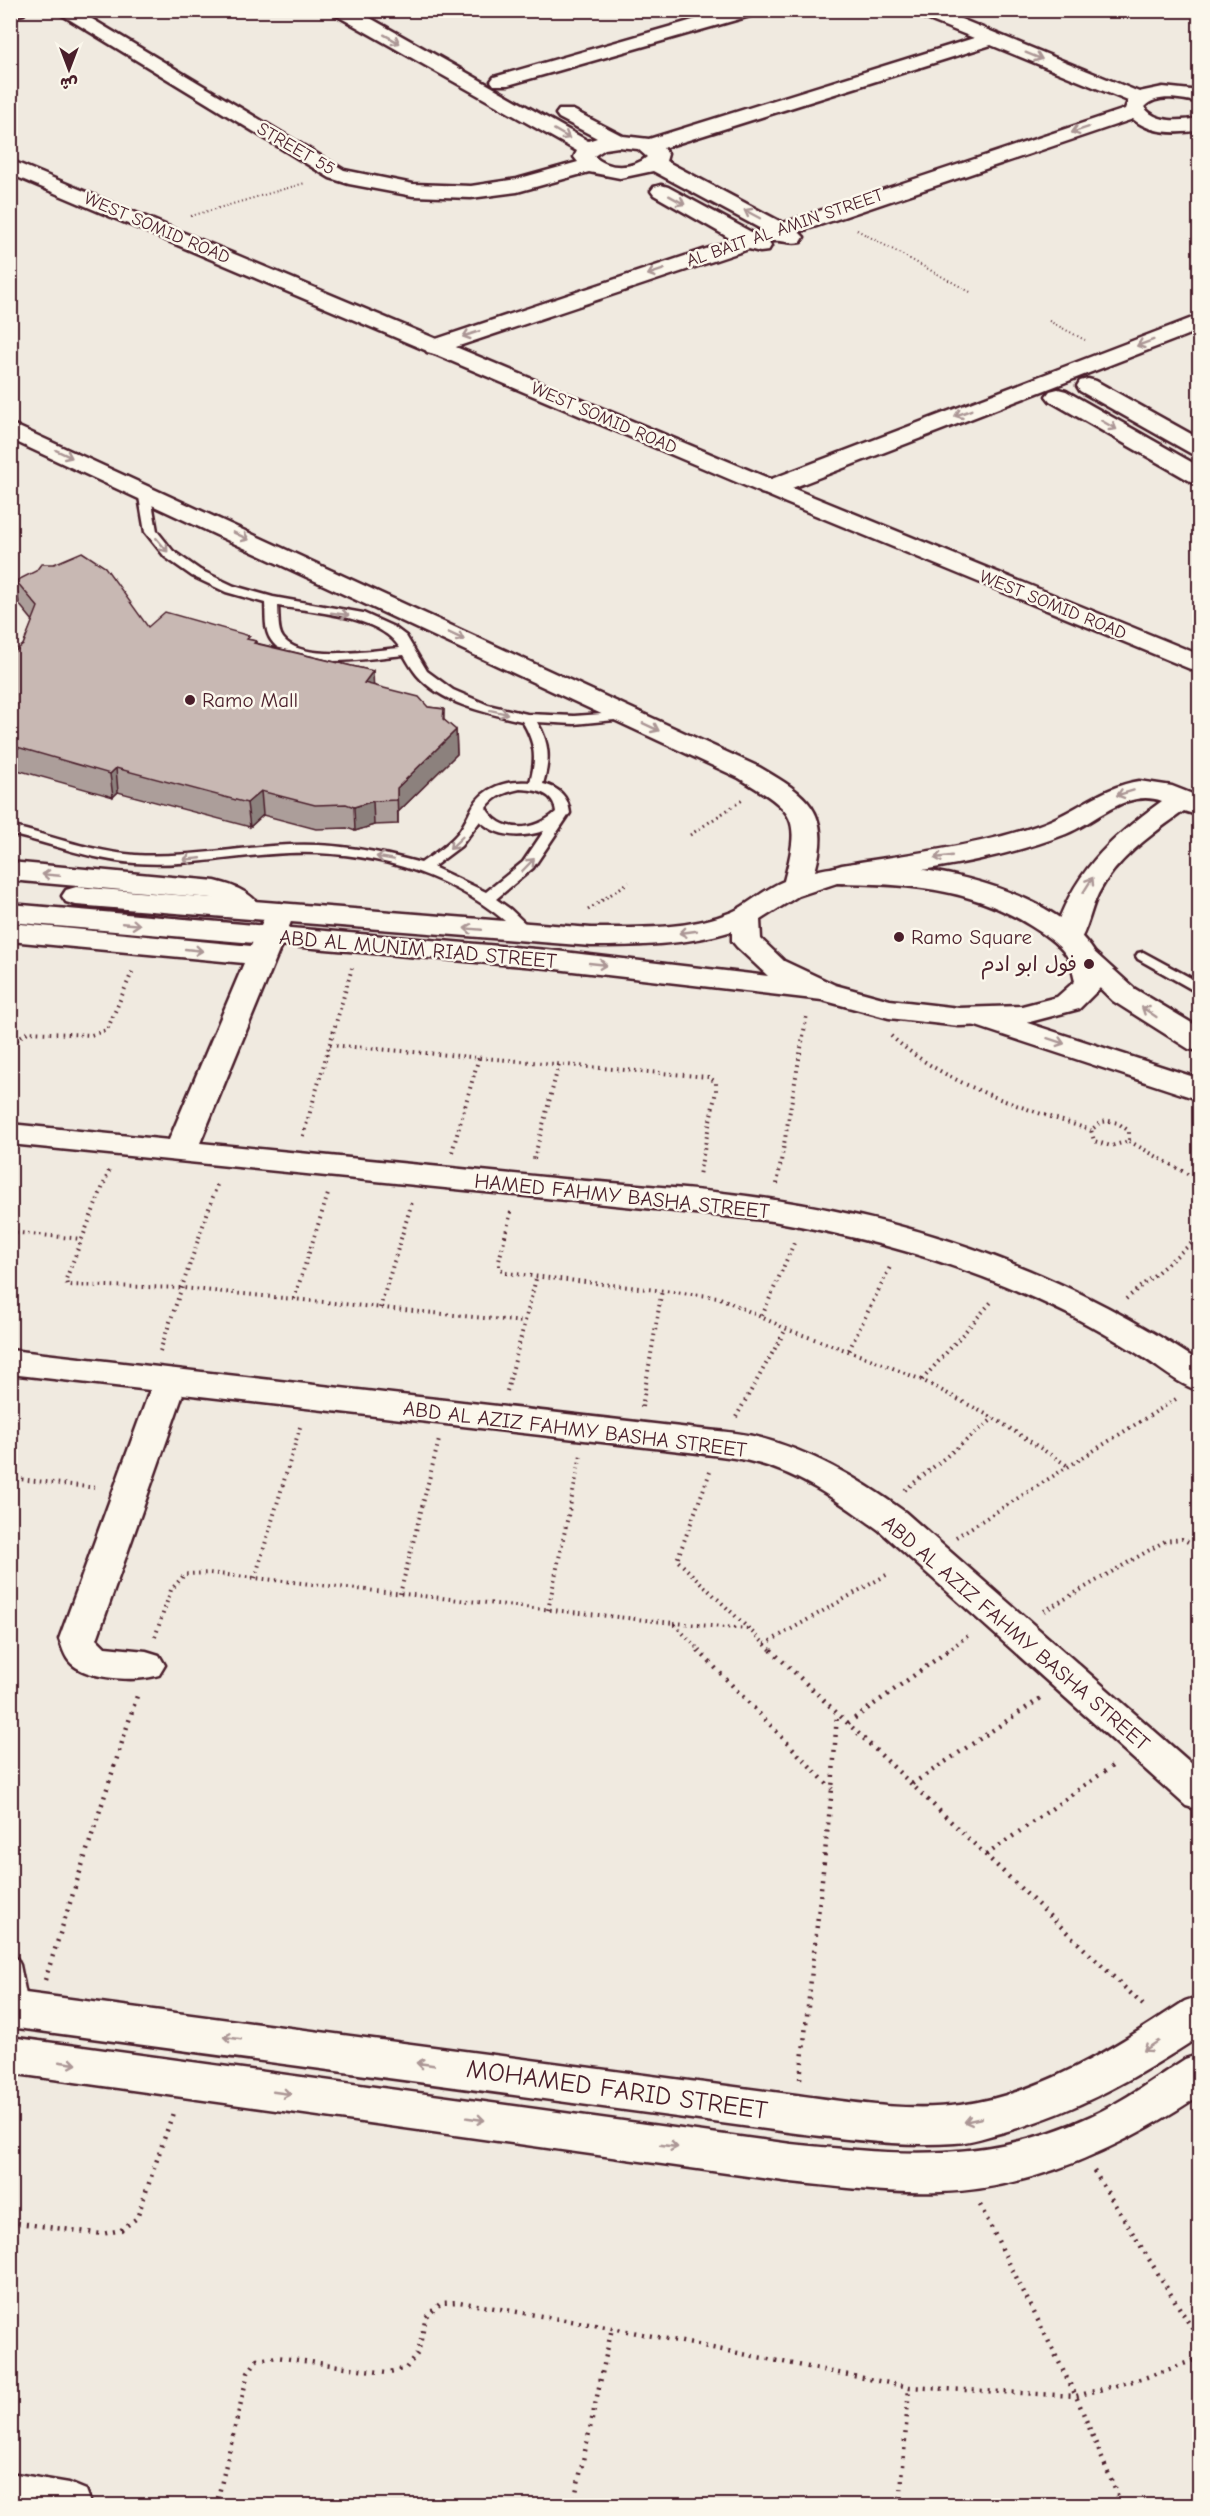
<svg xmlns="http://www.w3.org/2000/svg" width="1210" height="2516" viewBox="0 0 1210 2516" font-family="'Comic Neue','Playpen Sans Arabic',sans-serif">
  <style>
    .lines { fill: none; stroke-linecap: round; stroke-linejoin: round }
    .service-casing { stroke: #4a1f2b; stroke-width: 5 }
    .minor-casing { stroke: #4a1f2b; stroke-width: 5 }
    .tertiary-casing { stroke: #4a1f2b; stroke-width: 5 }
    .path-far3 { stroke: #4a1f2b; stroke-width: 2; stroke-dasharray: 1 3; stroke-linecap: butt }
    .path-far2 { stroke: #4a1f2b; stroke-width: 3; stroke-dasharray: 1.5 4; stroke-linecap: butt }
    .path-far1 { stroke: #4a1f2b; stroke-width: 4; stroke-dasharray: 1.5 4.5; stroke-linecap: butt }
    .path { stroke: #4a1f2b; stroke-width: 4.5; stroke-dasharray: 2 6; stroke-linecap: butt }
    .service { fill: #fbf7ec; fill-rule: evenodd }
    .minor { fill: #fbf7ec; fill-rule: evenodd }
    .tertiary { fill: #fbf7ec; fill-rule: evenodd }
    .wall { fill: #ac9e9a; stroke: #4a1f2b; stroke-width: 1.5 }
    .shaded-wall { fill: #8c817d; stroke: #4a1f2b; stroke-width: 1.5 }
    .building { fill: #c8b8b3; stroke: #4a1f2b; stroke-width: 1.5 }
    .oneway { stroke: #ab9695 }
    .poi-dot { fill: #4a1f2b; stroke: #fbf7ec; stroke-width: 2 }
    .labels { text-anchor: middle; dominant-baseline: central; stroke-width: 5; stroke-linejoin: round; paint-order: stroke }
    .far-street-label { font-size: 18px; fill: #4a1f2b; stroke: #fbf7ec }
    .poi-label { font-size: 21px; fill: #4a1f2b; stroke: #fbf7ec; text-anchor: start }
    .street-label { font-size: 21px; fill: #4a1f2b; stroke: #fbf7ec }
    .near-street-label { font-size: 26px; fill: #4a1f2b; stroke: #fbf7ec }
  </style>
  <rect width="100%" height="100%" fill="#f0eae0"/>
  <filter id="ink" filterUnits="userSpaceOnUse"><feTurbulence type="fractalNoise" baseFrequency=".0167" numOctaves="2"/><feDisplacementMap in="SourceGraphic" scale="12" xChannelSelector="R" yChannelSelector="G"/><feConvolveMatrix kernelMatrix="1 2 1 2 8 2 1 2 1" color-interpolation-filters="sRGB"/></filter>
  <g filter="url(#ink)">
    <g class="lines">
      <defs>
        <g id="service">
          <path d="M144,487L150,491L157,531L173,551L200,570L234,586L273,597L363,613L394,627L406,636L427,671L453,690L488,705L527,714L574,716L630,712L632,715L625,719L574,724L537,722C550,744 550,760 543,784C559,788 568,796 570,813L533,868L496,899L510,909L532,930L534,933L532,936H522C459,875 375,850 289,853C237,855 186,867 135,863C92,860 52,844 10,834V826C52,836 93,852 135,855C187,858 238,847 290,845C335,843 377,851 421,863C434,854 448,845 458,833C464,825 468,816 472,808C483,787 507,780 530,782C537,758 535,742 522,721C486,713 442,704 417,675C412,669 408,662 404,655C370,658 293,673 271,640C264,630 266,615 265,603L226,592L192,576L165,557L145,532L138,491ZM278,606C312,612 380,615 400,648C372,650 302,663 283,638C277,630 279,616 278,606ZM520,789C537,790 554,792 556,812C535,831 502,835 486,808C494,796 506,792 520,789ZM480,821C498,838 521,838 544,831L523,862L486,892L433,867L461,846Z"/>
          <polygon points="1143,952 1200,983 1200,994 1138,959 1136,956 1138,953"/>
          <polygon points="10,1957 17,1959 20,1965 29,2010 26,2016 19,2019 10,2014"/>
        </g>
        <g id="minor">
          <polygon points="10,10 26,10 24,14 10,17"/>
          <path d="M54,10H77L344,170L413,184L471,186L517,179L578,162L574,157L577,151L334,14L332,10H356L588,141L597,138L559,118L556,114L559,110H573L623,136L649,139L974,38L914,14L912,10H939L1139,92L1163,87L1200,91V103C1183,99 1157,93 1144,107C1156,124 1181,121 1200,118V130C1178,134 1151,134 1133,119L799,232L804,237L801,242C788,245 781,238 768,242L771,246L768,251L760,252L749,249L435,354L427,352L424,347L427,342L733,240L654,195L651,191L654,187L661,185L668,187L753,233L763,230L653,171L620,178L589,172L517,192L471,198L413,196L349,184L330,178ZM991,45L1128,101L1125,109L783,223L666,161L668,154L663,148ZM618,147L638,149L647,157C633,169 608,170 594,156L605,149Z"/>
          <polygon points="728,10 759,10 757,14 508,85 494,85 491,81 494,77"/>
          <polygon points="1200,315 1200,330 779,493 770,495 761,493 758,488 761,483"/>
          <polygon points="1088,379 1096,381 1200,439 1200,456 1192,454 1080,391 1077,386 1080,381"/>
          <polygon points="1058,389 1066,391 1200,467 1200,484 1192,482 1050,401 1046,396 1050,391"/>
          <path d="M1139,781L1172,786L1200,797V816L1184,811C1152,834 1117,858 1098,894C1090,910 1088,930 1077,945L1067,948L1057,945L1052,939C1072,874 1108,840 1162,801C1126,788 1097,822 1066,834C995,862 917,870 842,883L832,880L828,874L832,868L842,865C908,854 976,847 1039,825C1074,813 1101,787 1139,781Z"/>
          <path d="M10,862L215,881C235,886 251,892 263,910L259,916C237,922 232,906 212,898L10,880Z"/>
          <path d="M280,903L290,906L295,912L200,1143C321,1155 442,1167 563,1179C633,1185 705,1189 775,1200C931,1224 1068,1275 1200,1362V1391C1177,1384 1158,1366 1138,1354C1116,1340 1093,1327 1070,1315C974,1267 879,1240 773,1221L10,1144V1124L169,1140L244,963L10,941V923L251,946L270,906Z"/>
          <polygon points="1083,948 1093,951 1135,989 1200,1028 1200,1051 1189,1049 1113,1001 1068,957 1073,951"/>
          <polygon points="981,1008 1200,1079 1200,1100 970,1024 966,1017 970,1010"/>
          <path d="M10,1350L698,1429C716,1431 735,1432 753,1436C810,1450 858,1478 905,1512L1200,1771V1810L1186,1806L879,1530C841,1503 800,1473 753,1462C735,1457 716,1456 698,1453L183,1394L97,1639L105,1647L146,1651L159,1655L165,1665L159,1675C138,1682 84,1680 69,1661C64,1655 62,1646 59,1639L150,1390L10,1374Z"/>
          <path d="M10,1991L796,2095C849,2102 906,2112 960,2105C1044,2094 1116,2046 1185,2001L1200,1996V2036C1138,2077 1076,2112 1004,2132C988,2136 972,2142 955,2143C902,2147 849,2139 796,2133L10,2027Z"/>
          <path d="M10,2037L791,2144C902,2155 986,2164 1091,2116C1124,2101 1154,2079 1185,2059L1200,2054V2095C1124,2146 1034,2189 941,2192C891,2194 841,2187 791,2182L10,2073Z"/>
          <polygon points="10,2473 69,2483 86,2490 92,2506 10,2506"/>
        </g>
        <g id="tertiary">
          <polygon points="10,160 804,493 1200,655 1200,673 786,503 10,174"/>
          <path d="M10,423L759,767C807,795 832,811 815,871C889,852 1057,883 1097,957C1101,965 1102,974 1105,983L1079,1009L1022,1024L959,1026L889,1018L822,1000L547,968L10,922V904L547,950L768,976L737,947L732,941V931C685,945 639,946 591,946L76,905L66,902L62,896L66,890L76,887L591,928C639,928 687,930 732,912C748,905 764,889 784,881C801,817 796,812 739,778L10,439ZM837,883C908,884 969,887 1031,926C1044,934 1061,945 1069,959C1072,965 1073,974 1075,981L1057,997L1022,1006L959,1008L890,1000L835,985L784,961L761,939L760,920L798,896Z"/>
        </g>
      </defs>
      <use href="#service" class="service-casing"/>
      <use href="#minor" class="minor-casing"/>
      <use href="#tertiary" class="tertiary-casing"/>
      <g class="path-far3">
        <polyline points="191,216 305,183"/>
        <polyline points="857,230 972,293"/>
        <polyline points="1049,321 1085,340"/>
      </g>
      <g class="path-far2">
        <polyline points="690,835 744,799"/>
        <polyline points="588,910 629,882"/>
      </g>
      <g class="path-far1">
        <path d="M891,1036C947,1086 1020,1107 1091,1130"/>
        <polyline points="330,1045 708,1077 716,1082 716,1091 699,1175"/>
        <polyline points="10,1057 18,1038 28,1032 91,1035 107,1030 133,970"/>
        <polygon points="1109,1121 1118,1123 1129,1131 1129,1141 1111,1146 1094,1141 1091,1130 1101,1122"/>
        <polyline points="303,1136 352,968"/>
        <polyline points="1129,1141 1200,1181"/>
        <polyline points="452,1152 479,1057"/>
        <polyline points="534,1159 559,1064"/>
        <polyline points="109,1171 66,1279 67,1285 183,1288 524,1322"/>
        <polyline points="777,1184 807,1014"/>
        <polyline points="511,1212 499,1261 499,1268 506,1273 718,1297 789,1330 873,1360 922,1380 997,1420 1068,1466"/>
        <polyline points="10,1232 82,1239"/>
        <polyline points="294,1299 329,1191"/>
        <polyline points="1126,1299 1200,1236"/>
        <polyline points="380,1308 412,1202"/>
        <polyline points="762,1316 794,1243"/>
        <polyline points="849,1350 891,1265"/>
        <polyline points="160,1351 218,1182"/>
        <polyline points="922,1380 993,1300"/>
        <polyline points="507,1391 537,1275"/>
        <polyline points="642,1407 662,1290"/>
        <polyline points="736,1417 786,1329"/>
        <polyline points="710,1472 677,1560 772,1651"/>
        <polyline points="10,1478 97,1488"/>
        <polyline points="905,1490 994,1418"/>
        <polyline points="956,1537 1176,1399"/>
        <polyline points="255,1578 301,1424"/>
        <polyline points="400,1594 439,1440"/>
        <polyline points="548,1610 581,1455"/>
        <polyline points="1044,1611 1165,1541 1182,1539 1200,1548"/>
        <polyline points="674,1623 748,1629"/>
        <polyline points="155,1637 171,1590 185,1574 209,1573 673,1623 700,1651"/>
        <polyline points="765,1644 888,1574"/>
        <polyline points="947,1651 969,1635"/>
      </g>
      <g class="path">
        <polyline points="698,1650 832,1789"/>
        <polyline points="771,1650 1144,2006"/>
        <polyline points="848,1723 949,1650"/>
        <polyline points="912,1784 1041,1698"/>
        <polyline points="986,1855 1115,1764"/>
        <polyline points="45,1980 137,1696"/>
        <polyline points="800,2079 832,1789 837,1714"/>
        <polyline points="1094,2171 1200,2341"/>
        <polyline points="980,2205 1076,2396 1122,2506"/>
        <polyline points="10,2222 102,2234 121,2230 137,2218 173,2113"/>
        <polyline points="10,2230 13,2222"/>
        <polyline points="216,2506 248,2373 257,2360 277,2357 386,2373 406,2368 418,2353 426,2317 441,2303 459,2302 612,2328 909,2387 1076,2396 1144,2378 1200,2358"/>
        <polyline points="573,2506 612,2328"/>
        <polyline points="900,2506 909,2387"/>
      </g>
      <use href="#service" class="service"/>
      <use href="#minor" class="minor"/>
      <use href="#tertiary" class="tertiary"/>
    </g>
    <polygon class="wall" points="16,581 148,627 251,640 256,641 256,643 373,671 373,685 428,707 444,709 444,720 456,730 457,754 398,812 398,824 374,825 355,831 347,828 316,829 263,815 250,827 118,792 113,797 10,768 10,655 23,645 33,621 19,604"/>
    <g class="shaded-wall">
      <polygon points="373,671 374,694 364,683"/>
      <polygon points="456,730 457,754 398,812 398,824 397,788"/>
      <polygon points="116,768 118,792 113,797 110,774"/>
      <polygon points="261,791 263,815 250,827 247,803"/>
      <polygon points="373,801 374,825 355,831 354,807"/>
    </g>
    <polygon class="building" points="82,552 105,567 148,627 165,612 250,636 247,639 256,641 254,643 373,671 364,683 419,697 428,707 444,709 443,719 456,730 397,788 397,800 373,801 354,807 346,804 315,805 261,791 247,803 116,768 110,774 10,745 10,655 23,645 38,607 16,581 36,571 41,564 54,564"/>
    <defs><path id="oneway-shaft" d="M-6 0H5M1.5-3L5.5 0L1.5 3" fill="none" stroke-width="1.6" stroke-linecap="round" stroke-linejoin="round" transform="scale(1.5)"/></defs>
    <g class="oneway">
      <use href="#oneway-shaft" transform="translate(392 39) rotate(29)"/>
      <use href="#oneway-shaft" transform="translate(1034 56) rotate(22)"/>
      <use href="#oneway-shaft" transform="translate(1080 130) rotate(162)"/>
      <use href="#oneway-shaft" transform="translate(562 134) rotate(30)"/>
      <use href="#oneway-shaft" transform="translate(677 200) rotate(29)"/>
      <use href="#oneway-shaft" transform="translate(752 214) rotate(-152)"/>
      <use href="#oneway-shaft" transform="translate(656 272) rotate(161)"/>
      <use href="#oneway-shaft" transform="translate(471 334) rotate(161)"/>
      <use href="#oneway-shaft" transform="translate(1145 343) rotate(160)"/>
      <use href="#oneway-shaft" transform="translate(963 413) rotate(159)"/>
      <use href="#oneway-shaft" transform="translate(1109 425) rotate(30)"/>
      <use href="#oneway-shaft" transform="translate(64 454) rotate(25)"/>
      <use href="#oneway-shaft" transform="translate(241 536) rotate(25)"/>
      <use href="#oneway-shaft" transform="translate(162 545) rotate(50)"/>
      <use href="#oneway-shaft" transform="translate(340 614) rotate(8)"/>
      <use href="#oneway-shaft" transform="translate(456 636) rotate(25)"/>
      <use href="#oneway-shaft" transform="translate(499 712) rotate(12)"/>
      <use href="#oneway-shaft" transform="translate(651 727) rotate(25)"/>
      <use href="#oneway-shaft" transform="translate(1125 793) rotate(163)"/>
      <use href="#oneway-shaft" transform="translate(456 843) rotate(136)"/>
      <use href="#oneway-shaft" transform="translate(943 857) rotate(172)"/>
      <use href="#oneway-shaft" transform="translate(385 858) rotate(-170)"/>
      <use href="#oneway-shaft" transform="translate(192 859) rotate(175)"/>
      <use href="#oneway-shaft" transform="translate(528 865) rotate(-46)"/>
      <use href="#oneway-shaft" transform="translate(51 875) rotate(-175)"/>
      <use href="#oneway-shaft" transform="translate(1088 885) rotate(-58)"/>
      <use href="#oneway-shaft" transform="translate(131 924) rotate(5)"/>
      <use href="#oneway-shaft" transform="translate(473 929) rotate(-175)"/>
      <use href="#oneway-shaft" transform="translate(688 932) rotate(172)"/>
      <use href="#oneway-shaft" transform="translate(194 950) rotate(6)"/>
      <use href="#oneway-shaft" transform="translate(598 964) rotate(6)"/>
      <use href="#oneway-shaft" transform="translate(1149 1012) rotate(-146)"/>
      <use href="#oneway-shaft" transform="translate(1056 1041) rotate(18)"/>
      <use href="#oneway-shaft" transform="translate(232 2038) rotate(-172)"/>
      <use href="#oneway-shaft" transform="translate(1151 2046) rotate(146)"/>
      <use href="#oneway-shaft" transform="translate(68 2063) rotate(8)"/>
      <use href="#oneway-shaft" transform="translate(425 2064) rotate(-172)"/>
      <use href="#oneway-shaft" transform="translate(282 2093) rotate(8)"/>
      <use href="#oneway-shaft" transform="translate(476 2119) rotate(8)"/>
      <use href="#oneway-shaft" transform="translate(973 2120) rotate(167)"/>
      <use href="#oneway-shaft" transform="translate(669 2146) rotate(8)"/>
    </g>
  </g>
  <g class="poi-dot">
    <circle cx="190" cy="700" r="6"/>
    <circle cx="899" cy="937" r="6"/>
    <circle cx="1089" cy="964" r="6"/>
  </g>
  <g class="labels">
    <g class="far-street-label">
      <text transform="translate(296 149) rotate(30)">STREET 55</text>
      <text transform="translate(157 228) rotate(23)">WEST SOMID ROAD</text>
      <text transform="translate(785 228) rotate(-19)">AL BAIT AL AMIN STREET</text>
      <text transform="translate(604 418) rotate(23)">WEST SOMID ROAD</text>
      <text transform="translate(1053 605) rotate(22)">WEST SOMID ROAD</text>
    </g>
    <g class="poi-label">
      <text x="202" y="700">Ramo Mall</text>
      <text x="911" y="937">Ramo Square</text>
      <text x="1077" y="964" text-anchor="end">فول ابو ادم</text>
    </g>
    <g class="street-label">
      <text transform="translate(418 949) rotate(5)">ABD AL MUNIM RIAD STREET</text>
      <text transform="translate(622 1196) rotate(6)">HAMED FAHMY BASHA STREET</text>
      <text transform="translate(575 1429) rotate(7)">ABD AL AZIZ FAHMY BASHA STREET</text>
      <text transform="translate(1016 1633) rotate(41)">ABD AL AZIZ FAHMY BASHA STREET</text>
    </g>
    <g class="near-street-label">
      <text transform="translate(617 2090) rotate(8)">MOHAMED FARID STREET</text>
    </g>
  </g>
  <rect width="1210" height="2516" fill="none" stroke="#fbf7ec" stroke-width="36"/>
  <rect x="18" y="18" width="1174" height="2480" fill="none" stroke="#4a1f2b" stroke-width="2" filter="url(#ink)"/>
  <g transform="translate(69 69) rotate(180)" stroke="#fbf7ec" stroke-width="4.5" paint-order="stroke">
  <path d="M0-4.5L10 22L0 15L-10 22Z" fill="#4a1f2b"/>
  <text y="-9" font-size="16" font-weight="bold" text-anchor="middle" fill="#4a1f2b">ش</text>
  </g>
</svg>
